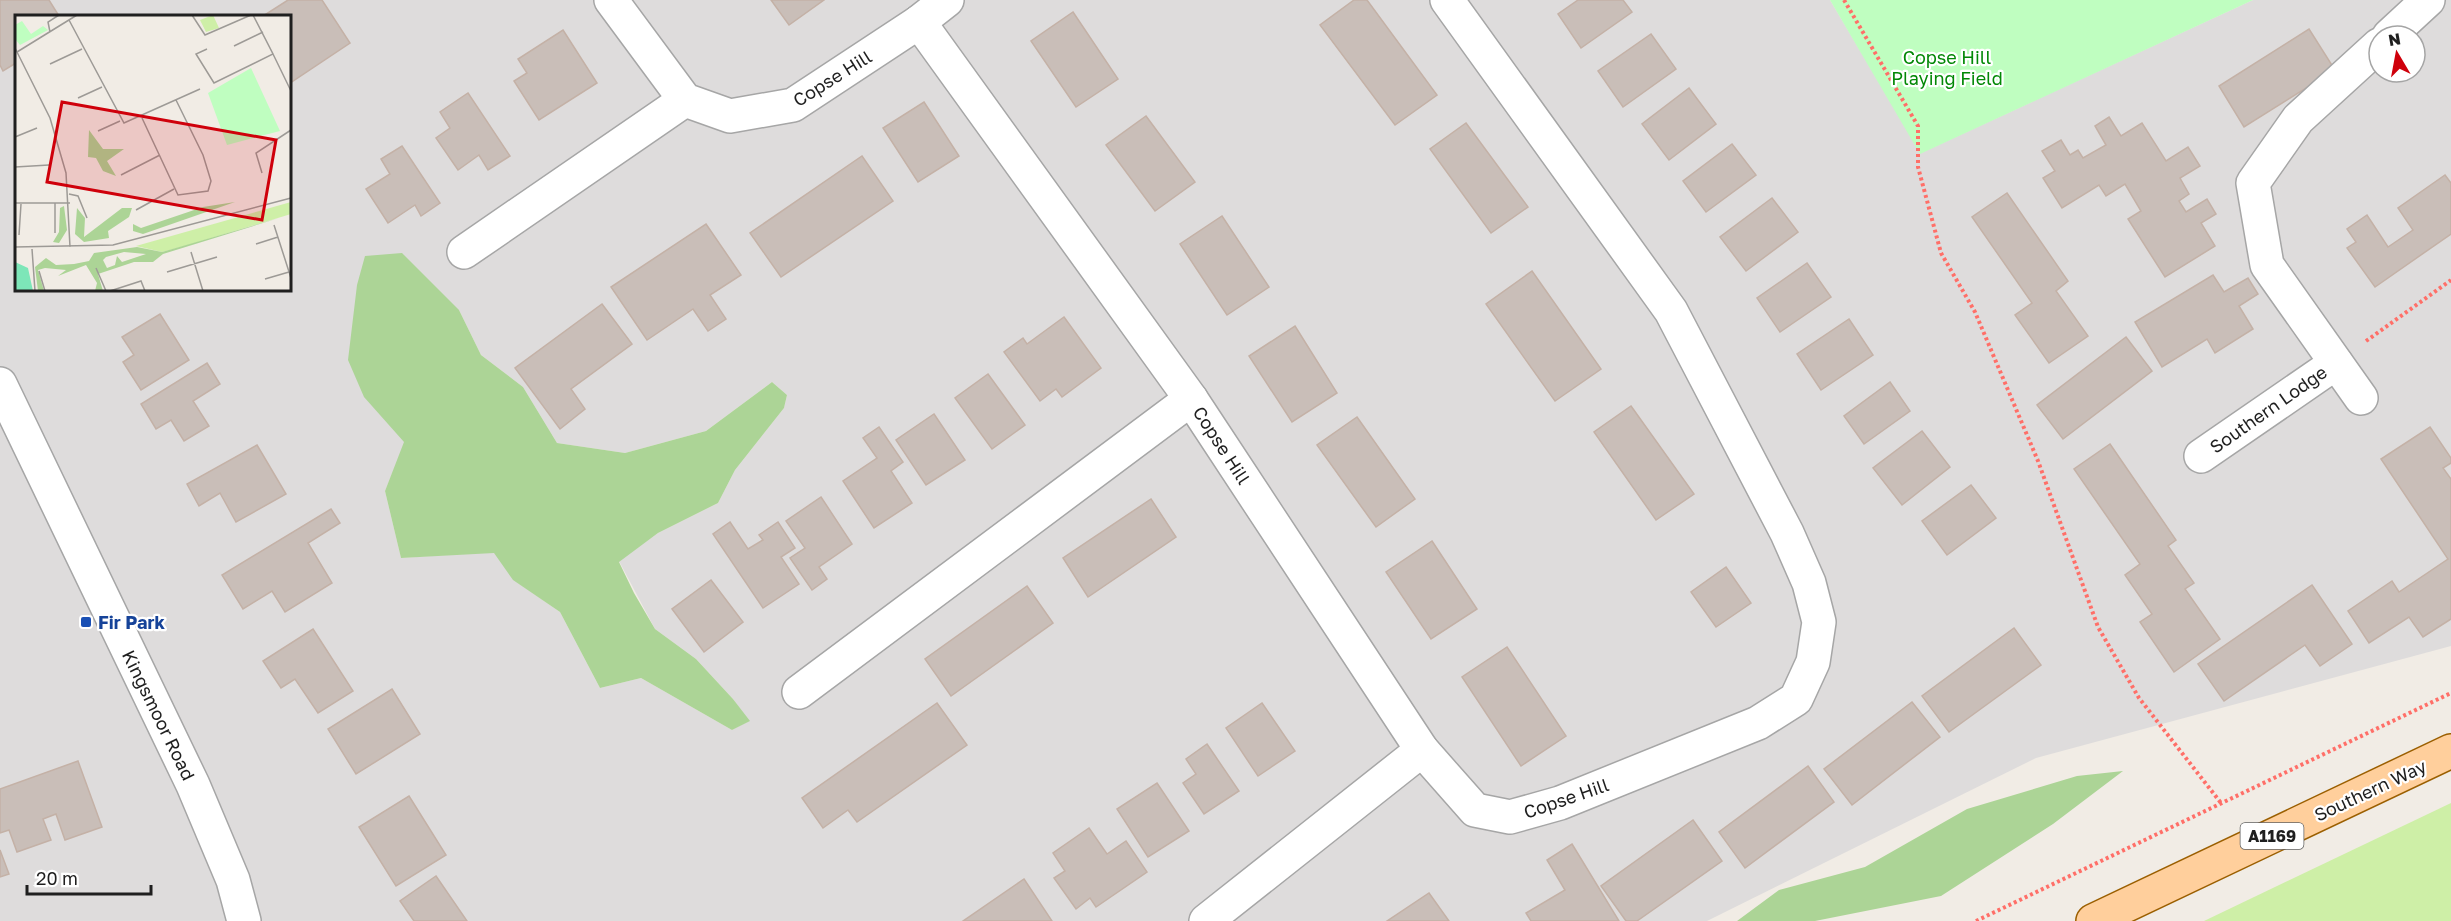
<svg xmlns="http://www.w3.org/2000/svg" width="2451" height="921" viewBox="0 0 2451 921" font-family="'Golos Text',sans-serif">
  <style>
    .residential { fill: #dedcdc; fill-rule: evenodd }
    .grass { fill: #ceefa7 }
    .forest { fill: #acd496 }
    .park { fill: #bffec0 }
    .building { fill: #c9beb8; stroke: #c4b1a6; stroke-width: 1.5 }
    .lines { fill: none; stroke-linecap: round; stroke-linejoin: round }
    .minor-casing { stroke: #a6a6a6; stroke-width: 36 }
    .major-casing { stroke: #9b5f00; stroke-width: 36 }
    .path { stroke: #ff6f68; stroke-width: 4; stroke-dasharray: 3 3; stroke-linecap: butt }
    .minor { stroke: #fff; stroke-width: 33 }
    .major { stroke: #ffcf9c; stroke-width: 33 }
    .transit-dot { fill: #1a4fb4; stroke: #fff; stroke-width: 2 }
    .labels { text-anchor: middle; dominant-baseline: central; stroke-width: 4.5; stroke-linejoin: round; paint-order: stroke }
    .shield { fill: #fff; stroke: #626262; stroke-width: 1.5 }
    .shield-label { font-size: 16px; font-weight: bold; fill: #1f1f1f }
    .park-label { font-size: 18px; fill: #028806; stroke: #fff }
    .street-label { font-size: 18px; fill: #1f1f1f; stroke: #fff }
    .transit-label { font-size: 18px; font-weight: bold; fill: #164399; stroke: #fff; text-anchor: start }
    .inset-road { fill: none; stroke: #9d9a96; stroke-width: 1.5 }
    .view { fill: #cf000b; fill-opacity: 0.15; stroke: #cf000b; stroke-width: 3 }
    .inset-edge { fill: none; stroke: #1f1f1f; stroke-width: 3 }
  </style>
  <rect width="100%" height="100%" fill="#f1ece5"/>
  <path class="residential" d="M0,0H1830L1921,153L2253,0H2451V646L2036,758L1707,921H0ZM16,16H290V290H16ZM2379,36H2415V72H2379ZM459,310L481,355L523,387L557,443L625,453L706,431L772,382L787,395L784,408L735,470L718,503L658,533L619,561L655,629L696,659L733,699L749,721L732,730L641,678L600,688L560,612L514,580L494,552L401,558L385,491Z"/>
  <polygon class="grass" points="2451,803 2451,921 2204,921"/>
  <g class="forest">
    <polygon points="402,253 459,310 481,355 523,387 557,443 625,453 706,431 772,382 787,395 784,408 735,470 718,503 658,533 619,562 634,593 655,629 696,659 733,699 750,721 732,730 641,678 600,688 560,612 513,580 494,553 401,558 385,491 404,442 364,397 348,360 357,285 365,256"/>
    <polygon points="2123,771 2053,824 1941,896 1815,921 1737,921 1779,890 1865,867 1967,809 2077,776"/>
  </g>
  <polygon class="park" points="1830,0 2253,0 1920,154"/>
  <g class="building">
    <polygon points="0,0 49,0 59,16 16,16 16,63 3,71 0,65"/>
    <polygon points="288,0 322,0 350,43 290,83 290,16 263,16"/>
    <polygon points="771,0 824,0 789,25"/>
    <polygon points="1354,0 1367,0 1437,95 1395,125 1320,25"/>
    <polygon points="1578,0 1623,0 1632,12 1581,48 1558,14"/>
    <polygon points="1073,12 1118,79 1076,107 1031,41"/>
    <polygon points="2309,29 2335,70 2244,127 2219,86"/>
    <polygon points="563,30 597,83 539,120 514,81 527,73 518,59"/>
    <polygon points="1651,34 1676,69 1623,107 1598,71"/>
    <polygon points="1689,88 1716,124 1669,160 1642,124"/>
    <polygon points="468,93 510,156 488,170 479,155 458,170 436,138 450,128 440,112"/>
    <polygon points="924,102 959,156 918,182 883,128"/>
    <polygon points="1146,116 1195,182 1155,211 1106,145"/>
    <polygon points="2109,117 2121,136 2142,123 2166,161 2188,147 2200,166 2180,178 2189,194 2179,201 2186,212 2207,199 2216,214 2201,223 2215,246 2165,277 2128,219 2141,211 2125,184 2106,196 2099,185 2062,208 2043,178 2055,171 2042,151 2061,140 2070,155 2078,150 2083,158 2106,145 2095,126"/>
    <polygon points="1466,123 1528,207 1491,233 1430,149"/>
    <polygon points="1732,144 1756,175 1706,212 1683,181"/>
    <polygon points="402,146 440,203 421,216 415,205 388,223 366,189 390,174 381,159"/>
    <polygon points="862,156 893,201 781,277 750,233"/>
    <polygon points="2445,175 2451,183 2451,234 2375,287 2347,248 2356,242 2347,229 2367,215 2388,247 2413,230 2398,208"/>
    <polygon points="2007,193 2068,281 2056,291 2088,336 2049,363 2015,315 2032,303 1972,217"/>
    <polygon points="1772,198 1798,232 1746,271 1720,237"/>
    <polygon points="1222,216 1269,287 1227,315 1180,244"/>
    <polygon points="706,224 741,275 710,295 726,319 708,331 693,309 647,340 611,287"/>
    <polygon points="1807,263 1831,297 1780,332 1757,298"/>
    <polygon points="1532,271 1601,369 1555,401 1486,304"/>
    <polygon points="2213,275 2224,292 2248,278 2258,294 2239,306 2253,329 2215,353 2207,339 2162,367 2135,322"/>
    <polygon points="602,304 632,344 571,389 585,409 560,429 515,368"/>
    <polygon points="160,314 189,360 141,390 123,362 134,355 122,337"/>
    <polygon points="1064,317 1101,368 1062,397 1056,389 1040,401 1004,352 1023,338 1027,344"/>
    <polygon points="1849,319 1873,355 1821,390 1797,354"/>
    <polygon points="1295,326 1337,393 1292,422 1249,356"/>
    <polygon points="2126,337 2152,371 2063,439 2037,405"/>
    <polygon points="207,363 220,384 193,401 209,426 184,441 171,420 156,429 141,404"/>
    <polygon points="988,374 1025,425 992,449 955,398"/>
    <polygon points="1890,382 1910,411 1864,444 1844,416"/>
    <polygon points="1631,406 1694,494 1656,520 1594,432"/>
    <polygon points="934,414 965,460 926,485 896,440"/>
    <polygon points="1357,417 1415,499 1376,527 1317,445"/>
    <polygon points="879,427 903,462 891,471 912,503 874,528 843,481 877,458 863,438"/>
    <polygon points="2430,427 2451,458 2451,463 2443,468 2451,479 2451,619 2423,637 2409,617 2369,643 2348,611 2392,581 2399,592 2448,559 2381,459"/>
    <polygon points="1922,431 1950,467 1902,505 1873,468"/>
    <polygon points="2110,444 2176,540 2168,546 2194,583 2185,589 2220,639 2174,672 2140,622 2152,614 2125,575 2140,564 2074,469"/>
    <polygon points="257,445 286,494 236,522 220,493 199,506 187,484"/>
    <polygon points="1971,485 1996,518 1947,555 1922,521"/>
    <polygon points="821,497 852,544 819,567 827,579 812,590 790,558 805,548 786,521"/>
    <polygon points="1151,499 1176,537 1088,597 1063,558"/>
    <polygon points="331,509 340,523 308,543 332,583 285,612 272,591 243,609 222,575"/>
    <polygon points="730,522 748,549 763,540 759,535 778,522 795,548 781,557 799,584 763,608 713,534"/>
    <polygon points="1432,541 1477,609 1431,639 1386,572"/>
    <polygon points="1726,567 1751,603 1716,627 1691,592"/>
    <polygon points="711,580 743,622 704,652 672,609"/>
    <polygon points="2312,585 2352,644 2320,666 2305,645 2224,701 2198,664"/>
    <polygon points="1027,586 1053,623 951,696 925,659"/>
    <polygon points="2014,628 2041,665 1949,732 1922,696"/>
    <polygon points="313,629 353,691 318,713 295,679 281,688 263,661"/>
    <polygon points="1507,647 1566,736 1521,766 1462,677"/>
    <polygon points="392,689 420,734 356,774 328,729"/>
    <polygon points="1912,702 1940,737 1852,805 1824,769"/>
    <polygon points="937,703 967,745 857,822 848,810 823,828 802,798"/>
    <polygon points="1262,703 1295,751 1258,776 1226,728"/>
    <polygon points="1207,744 1239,791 1204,814 1183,783 1196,774 1186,759"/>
    <polygon points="78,761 102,827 65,840 56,814 43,819 51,840 17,852 9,830 0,833 0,789"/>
    <polygon points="1808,766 1834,802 1745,868 1719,832"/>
    <polygon points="1157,783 1189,831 1148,857 1117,809"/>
    <polygon points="409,796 446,855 396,886 359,827"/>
    <polygon points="1693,820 1722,861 1637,921 1626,921 1601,886"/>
    <polygon points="1089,828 1107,854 1126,841 1147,872 1096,907 1090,898 1076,909 1054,878 1065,871 1053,853"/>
    <polygon points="1572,844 1619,921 1531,921 1526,913 1565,890 1547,860"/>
    <polygon points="0,850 9,874 0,877"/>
    <polygon points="436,876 467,921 414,921 400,901"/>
    <polygon points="1024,879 1052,921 963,921"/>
    <polygon points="1429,893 1449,921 1387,921"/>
  </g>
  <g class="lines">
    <defs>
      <g id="minor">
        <polyline points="611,0 685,100 730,116 793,105 919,22 947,0"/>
        <polyline points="919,22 1191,399 1422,750 1475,810 1510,817 1560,803 1758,723 1796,699 1813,662 1819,622 1809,583 1787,533 1671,311 1447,0"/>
        <polyline points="2389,36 2428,0"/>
        <polyline points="464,252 685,100"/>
        <polyline points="0,384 193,785 233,880 244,921"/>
        <polyline points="2361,398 2267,265 2253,183 2298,119 2379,45"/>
        <polyline points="2201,456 2336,363"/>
        <polyline points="799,692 1191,399"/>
        <polyline points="1206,921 1422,750"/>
      </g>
      <polyline id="major" points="2093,921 2451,751"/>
    </defs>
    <use href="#minor" class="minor-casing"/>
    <use href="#major" class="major-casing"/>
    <g class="path">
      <polyline points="1844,0 1918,126 1918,167 1941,253 1975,312 2038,461 2098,627 2139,698 2221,803"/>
      <polyline points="2366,341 2451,280"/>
      <polyline points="1976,921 2451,693"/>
    </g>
    <use href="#minor" class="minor"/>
    <use href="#major" class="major"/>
  </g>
  <rect class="transit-dot" x="80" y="616" width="12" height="12" rx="3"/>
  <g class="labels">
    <rect class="shield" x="2240.5" y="823" width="63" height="26" rx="4.5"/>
    <g class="shield-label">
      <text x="2272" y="836">A1169</text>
    </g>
    <g class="park-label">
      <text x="1947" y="57">Copse Hill<tspan x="1947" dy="21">Playing Field</tspan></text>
    </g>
    <g class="street-label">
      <text transform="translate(832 78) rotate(-32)">Copse Hill</text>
      <text transform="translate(2268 409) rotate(-35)">Southern Lodge</text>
      <text transform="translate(1222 445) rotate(57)">Copse Hill</text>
      <text transform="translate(159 715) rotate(64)">Kingsmoor Road</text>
      <text transform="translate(2370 790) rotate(-25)">Southern Way</text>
      <text transform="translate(1566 798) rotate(-19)">Copse Hill</text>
    </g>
    <g class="transit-label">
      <text x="98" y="622">Fir Park</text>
    </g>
  </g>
  <g transform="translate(15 15)">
    <rect width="276" height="276" fill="#f1ece5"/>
    <path d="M198,0L204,13L191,17L185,5ZM276,187V199L173,230L147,237L121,231Z" fill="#ceefa7"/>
    <path d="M74,115L88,134H109L92,146L101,161L88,156L81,143L73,142ZM220,187L128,219L118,216V209L126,213L188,192ZM49,191L52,215L44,228L38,227L44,217L45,193ZM62,193L70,203L69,222L107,193H117L114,202L93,216L94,223L69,227L60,219ZM264,203L148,239L138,247H119L83,259L88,276H80L82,268L71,250L43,261L51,255L30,253L23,255L29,276H23L20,252L31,243L41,250L59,249L74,246L79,238L122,232L147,237ZM109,237L131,239L107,247L102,241L100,250L92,253L88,245L91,242Z" fill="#acd496" fill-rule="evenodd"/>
    <path d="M7,6L16,19L28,11L33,15L5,30L0,24V10ZM236,53L265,116L212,130L193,78Z" fill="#bffec0"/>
    <path d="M0,247L13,253L18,276H0Z" fill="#7de6b8"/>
    <path class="inset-road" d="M177,0L190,20L236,0M54,5L109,108L185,74M35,17L33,7L44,0M219,31L248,17M0,33L35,103L51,158L55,232M192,34L181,39L199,68L258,39L238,0M2,37L62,0M258,39L276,76M35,49L67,34M63,83L87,72M127,103L163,180L193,176L196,166L188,140L161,85M83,116L105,106M0,122L22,113M0,152L34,150M247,158L241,138L276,115M106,160L145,140M54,179L63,181L72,203M0,188H55M40,188V218M121,195L159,174M259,210L276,263M4,220L6,189M241,229L263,222M0,232L98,230L276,183M17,234L20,276M176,237L188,276M81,253L91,276M24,256L30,276M152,257L202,242M250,264L274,257M95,276L126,266L130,276"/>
    <path class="view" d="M47,87L261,125L247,205L32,167Z"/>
    <rect width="276" height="276" class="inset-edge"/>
  </g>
  <g transform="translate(2397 54) rotate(350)"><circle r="28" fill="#ffffff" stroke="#a5a5a5" stroke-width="1.5"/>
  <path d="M0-4.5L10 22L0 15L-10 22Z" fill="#cf000b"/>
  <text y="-9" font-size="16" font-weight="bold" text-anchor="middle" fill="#1f1f1f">N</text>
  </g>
  <path d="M27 885v9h124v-9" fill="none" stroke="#1f1f1f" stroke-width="3"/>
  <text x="36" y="885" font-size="18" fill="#1f1f1f" stroke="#ffffff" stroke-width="4.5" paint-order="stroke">20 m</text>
</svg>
